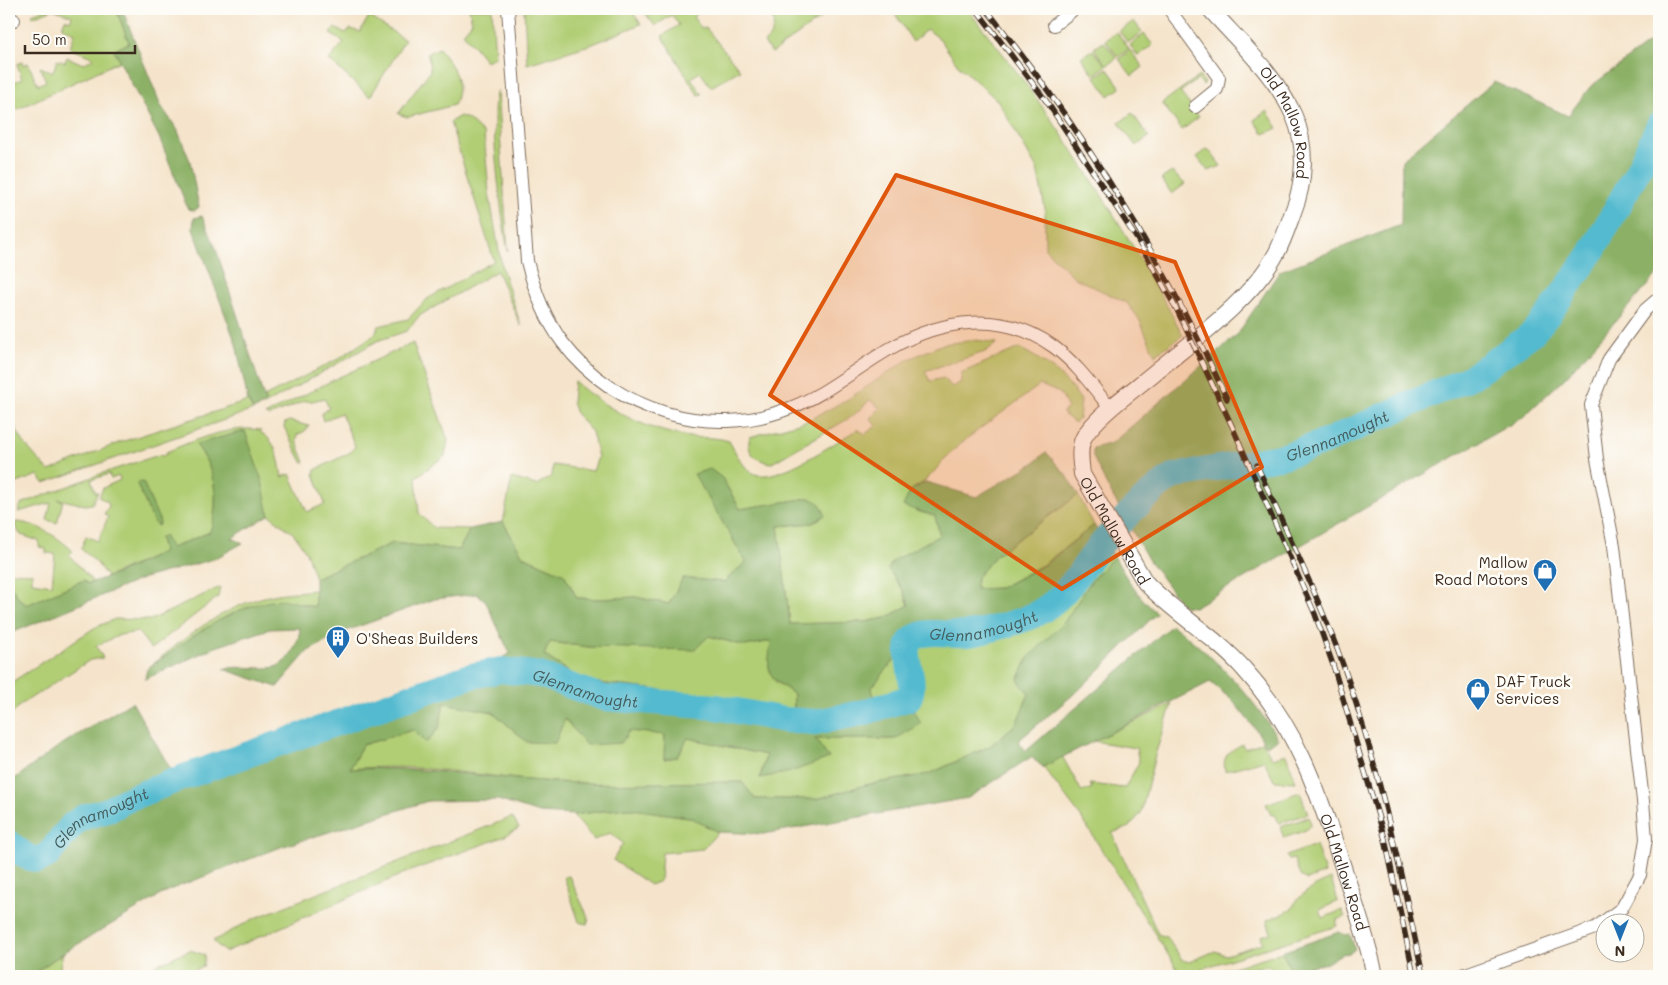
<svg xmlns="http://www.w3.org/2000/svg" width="1668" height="985" viewBox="0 0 1668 985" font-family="Mali,sans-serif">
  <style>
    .green { fill: #b1ce75; stroke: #767c4a }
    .forest { fill: #8cb166; stroke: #646e42; fill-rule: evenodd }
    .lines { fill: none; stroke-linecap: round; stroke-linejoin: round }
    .river { stroke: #52bacf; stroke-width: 26 }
    .minor-casing { stroke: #7c6b5b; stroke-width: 14 }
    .tertiary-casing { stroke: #7c6b5b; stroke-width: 18 }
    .minor { stroke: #fff; stroke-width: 12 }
    .tertiary { stroke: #fff; stroke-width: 16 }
    .rail-casing { stroke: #3b2a1e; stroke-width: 5.5 }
    .rail { stroke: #fdfcf7; stroke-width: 4; stroke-dasharray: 11; stroke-linecap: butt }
    .marked { fill: #df570d; fill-opacity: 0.2; stroke: #df570d; stroke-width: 4; stroke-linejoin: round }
    .labels { text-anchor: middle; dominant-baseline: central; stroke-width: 5; stroke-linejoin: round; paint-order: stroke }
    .street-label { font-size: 15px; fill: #3b2a1e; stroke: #fdfcf7 }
    .poi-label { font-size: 15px; fill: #3b2a1e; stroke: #fdfcf7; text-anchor: start }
    .water-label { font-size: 16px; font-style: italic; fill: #435c5c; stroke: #fdfcf7 }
  </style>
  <rect width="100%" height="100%" fill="#fdfcf7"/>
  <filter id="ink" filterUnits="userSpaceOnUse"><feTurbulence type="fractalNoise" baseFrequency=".02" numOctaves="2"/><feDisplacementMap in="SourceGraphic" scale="10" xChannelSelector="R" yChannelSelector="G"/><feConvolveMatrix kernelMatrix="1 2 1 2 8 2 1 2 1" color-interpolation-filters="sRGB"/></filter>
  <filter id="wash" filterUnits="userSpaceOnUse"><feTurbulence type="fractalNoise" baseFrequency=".0096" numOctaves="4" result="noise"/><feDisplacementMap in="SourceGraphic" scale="20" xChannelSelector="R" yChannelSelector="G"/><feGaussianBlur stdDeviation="1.12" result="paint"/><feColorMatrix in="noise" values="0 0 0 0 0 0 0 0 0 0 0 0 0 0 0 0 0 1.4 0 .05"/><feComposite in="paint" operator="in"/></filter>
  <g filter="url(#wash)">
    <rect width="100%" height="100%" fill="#f5e4cb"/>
    <g class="green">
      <polygon points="45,9 116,9 130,43 114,50 120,61 9,113 9,80 12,79 14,82 22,79 17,64 22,62 23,65 28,63 38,85 46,81 40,67 53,72 57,60 65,62 67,57 83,64 94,58 70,48 75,33 62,27 65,19 70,21 72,16 53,9 33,17 32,14"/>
      <polygon points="469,9 492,9 495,57 486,61 463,33 472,22"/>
      <polygon points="524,9 630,9 641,24 593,44 527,64"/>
      <polygon points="642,9 703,9 693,17 702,29 706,28 740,70 711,87 700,72 691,78 702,94 698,95 662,36 679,25 672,15 655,26"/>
      <path d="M772,9H814L822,17L772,53L764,43C776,33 774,23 772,9Z"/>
      <path d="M892,9H967C1051,110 1121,220 1183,335L1155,355L1139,319L1127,303L1075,278L1045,249V209L1037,169L998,101L958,65L940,39L927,29L913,42Z"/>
      <polygon points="369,16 405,40 370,97 329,60 344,42 330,34 334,28 346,33 351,29 360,32"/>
      <polygon points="1134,21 1142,32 1128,43 1119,31"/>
      <polygon points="1117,32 1129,49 1118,57 1105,40"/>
      <polygon points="1144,34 1153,45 1138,56 1130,45"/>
      <polygon points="1104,42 1117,58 1094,75 1081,57 1093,50 1106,65 1094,48"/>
      <path d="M439,48C453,65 464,83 454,105L408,117L398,114L430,71L428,53Z"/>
      <polygon points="1130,50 1143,67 1132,76 1119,59"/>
      <polygon points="1107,68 1119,85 1120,88 1109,96 1095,77"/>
      <polygon points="1199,76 1205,83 1203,85 1198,79 1180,92 1199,117 1182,130 1162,103"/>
      <path d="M497,90L508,251C502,221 488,116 497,90Z"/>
      <polygon points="1267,111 1278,128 1264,134 1254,120"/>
      <polygon points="1132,113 1149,137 1136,146 1119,123"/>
      <polygon points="460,116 468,119 484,134 489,193 502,268 521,326 497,271 419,316 407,331 377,341 266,404 264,397 338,359 374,335 379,326 408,319 427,299 494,261 450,122"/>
      <polygon points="1206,149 1209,150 1221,166 1208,171 1197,157"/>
      <polygon points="1172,172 1185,184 1172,194 1161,179"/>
      <path d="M976,340L997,343L985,352L925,371L930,381L944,378L952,387L961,382V373L1019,348C1045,361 1064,376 1081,400L1079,419L1075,423L1062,413L1068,408L1060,393L1040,385C1012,406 983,425 956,448C938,463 933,479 911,490L916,511L935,516L940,535L894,560L888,569L903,590L909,605L886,618L864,622L790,624L778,526L813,523L809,498L740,509L722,478L695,474L746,562L724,582L683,578L669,604L635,597L600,599L577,598L564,574L523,556L503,522L512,478L536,485L552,476L553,465L593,471L598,457L592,432L576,414L572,402L574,381C605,408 642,428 683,436C698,439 714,436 729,441C735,451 743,469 755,474C778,483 837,441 858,429L865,434L876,426L870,418L880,408L870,400L853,416L772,463C757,461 745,453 750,437L809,420L848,399L907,360L943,344Z"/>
      <path d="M413,343L448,440L445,456L416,477L419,513L434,528L470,529L459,550L393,543L315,578L306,552L294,534L269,515L245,431L196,444C216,471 220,501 210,532L171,548L164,537L160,539L164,552L107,577L97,563L81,549L86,536L98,541L108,517L104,514L109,506L108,502L99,497L103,488L120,480L119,476L111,479L109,474L91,480L95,492H98L92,504L85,505L58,499L63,501L57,523L47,520L51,503L18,512L21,504L103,473L159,455L161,456L167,454L166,452C196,440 228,425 261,430L260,432C277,441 279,460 282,477L290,474L307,512L325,504L314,474L315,470L351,452L355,446L341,413L323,421L321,414L329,408L324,398L313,401H304L270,416L265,415L335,379Z"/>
      <path d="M248,401L253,410L44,483L38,475L12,485L15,499L9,502V407C16,438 28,448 49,471L121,442Z"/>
      <polygon points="289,421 309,426 305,431 297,435 298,438 296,440 305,462 302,462 284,427 285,423"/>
      <polygon points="1078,495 1094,525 1044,564 1000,588 976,589 977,577 996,555"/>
      <path d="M16,522C37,523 58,537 73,551L69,555L93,582L87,584L84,580L27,605C15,597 9,586 9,572L32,573V582L52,585L55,554L46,553V549L39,547V541L21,535L15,527Z"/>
      <path d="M1107,545L1114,556L1092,580L1065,621L1028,658L1029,694L1016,724L990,746L929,774L865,785L817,799H755L742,782C675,782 607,786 540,781C477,776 413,762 350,769L362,745L413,730L426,743L439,728L444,702L493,712L527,742L565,718L628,731L665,734L664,759L677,757L688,738L766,755L760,777L829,758L814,739H895L915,711L874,702L872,687L917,633L951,638L986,635L1021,618L1070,586Z"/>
      <polygon points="220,587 218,597 151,649 138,632 120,635 96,646 103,658 90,660 20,705 9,718 9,684 94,628 115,619 151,620"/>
      <path d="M315,590V607L279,599L170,654L147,669C184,638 224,605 273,595C286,592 301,592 315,590Z"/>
      <polygon points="709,636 745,646 772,641 775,681 794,694 794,713 667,691 582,681 544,655 549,642 589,647 626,647"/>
      <path d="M1172,704L1155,755L1141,813L1129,827L1112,833L1158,934L1166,937L1183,960L1189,962L1215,951L1226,955L1263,943L1261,936L1271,933L1267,920L1291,910C1300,892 1313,887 1331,879L1338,901L1320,910L1323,918L1342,910L1345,917L1337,920V926L1181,975L1081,817L1043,767L1062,756L1082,792L1092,788L1090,784L1125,788L1139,762L1136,748L1093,741Z"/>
      <path d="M1262,742L1272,758L1286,754L1296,782L1274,781L1264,760L1225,771C1222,755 1229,752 1242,744L1245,749Z"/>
      <polygon points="1300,792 1308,814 1279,823 1275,814 1271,815 1266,804"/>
      <polygon points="625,808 689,817 718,832 703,849 662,853 660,881 650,885 613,860 623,843 610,833 594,840 573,815"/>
      <polygon points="512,817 519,828 503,837 405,873 225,952 213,941 253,919"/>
      <polygon points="1309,817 1311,825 1306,830 1284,838 1280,827"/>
      <polygon points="1316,845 1325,873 1307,880 1300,876 1294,859 1289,860 1286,856"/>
      <polygon points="569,876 589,919 587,924 579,922 564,877"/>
      <polygon points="190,950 205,955 203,967 178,976 130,976"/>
      <polygon points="1282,952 1291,970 1282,971 1266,966 1241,969 1230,976 1204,976"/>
      <polygon points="63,953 58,976 30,976"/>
    </g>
    <g class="forest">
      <polygon points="116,9 122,9 161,106 177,129 190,161 199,207 194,211 188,209 159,137 114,50 129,43"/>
      <polygon points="1659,35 1659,141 1651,165 1659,173 1659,272 1565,378 1523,417 1194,607 1183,606 1148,559 1106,484 1093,457 1093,448 1112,443 1237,335 1280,271 1401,225 1402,160 1494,82 1568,116 1590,87"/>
      <polygon points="202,216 215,246 266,404 253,410 248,401 236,344 193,228 194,218"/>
      <path d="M245,431L262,481L269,515L232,538L243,543L214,559L144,578L9,634V618L14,616L9,602V583L20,600L27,605L84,580L87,584L119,573L163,552L160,538L164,536L171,548L210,532C220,501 216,471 196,444Z"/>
      <path d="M1046,452L1068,477L1078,495L996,555L977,577L976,589L1000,588L1044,565L1094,525L1107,545L1070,586L1021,618L985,635L951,638L917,633L872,687L874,702L915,711L921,724L895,739H815L829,758L791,772L760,778L766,755L688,738L677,757L664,759L665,735L629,731L621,743L586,745L565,719L555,743L527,742L493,712L444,703L439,728L426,743L413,730L362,745L350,769C414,766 476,776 540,781C607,786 675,782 742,782L755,799H817L865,785L929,774L990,746L1016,724L1029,694L1018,680L1028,658L1065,621L1092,580L1114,556C1126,578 1138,597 1157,613L1080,689L1018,741L1026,751L1172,625C1215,657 1251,694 1278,739L1266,746L1257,731L1232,700L1210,682L1043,767L1031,757L968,798L763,834L718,832L689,817L625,808L573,815L539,813L498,800L428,801L281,847L169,890L63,953L30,976H9V783L59,746L132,702L174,775L477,669L510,654L485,600L476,594L435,599L346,631L308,651L277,687L223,669C240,665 263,670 275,667C290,662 299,642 300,628L269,629L213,648L145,679L147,669C186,642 229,605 278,600C289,599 304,605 315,607V578L393,543L459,550L470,529L503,522L523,556L564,574L577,598L600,599L635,597L669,604L683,578L724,582L746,562L694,474L710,469L722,478L740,509L809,498C819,501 822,505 825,515L813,523L778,526L790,624L864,622L886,618L909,605L903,590L888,569L894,560L940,535L935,516L903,506L911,490L926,482L976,497L1034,463ZM709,636L745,646L771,641C767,674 765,674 794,694V712L667,691L582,681L544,655L550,642L589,647L694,650Z"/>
      <polygon points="138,482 143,482 160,522 158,526 154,523 137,484"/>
      <polygon points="1339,932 1346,935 1350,934 1355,949 1350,953 1341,954 1327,963 1291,970 1282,952"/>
    </g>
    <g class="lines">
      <g class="river">
        <path id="s1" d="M184,777L467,677L501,670L540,675L604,698L716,707L785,720L815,722L862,713L909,698C919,681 898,649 914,638C928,628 951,636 967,634C981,633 1023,621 1036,614C1066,598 1075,578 1095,552C1114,528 1148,492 1174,476L1284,456L1325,442L1473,376L1533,333L1548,315L1590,255L1637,172L1659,125"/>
        <path id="s2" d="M9,843L27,857L38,860L48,855L73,824L84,817L108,810L128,799L174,781"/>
      </g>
    </g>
  </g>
  <g filter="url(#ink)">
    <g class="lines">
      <defs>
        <g id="minor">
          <path d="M508,9L527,261C534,290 545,319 563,343C615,411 710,440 790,408C827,394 856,368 891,348C942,319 1003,310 1054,347C1077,364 1093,387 1110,408"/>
          <polyline points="1169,9 1219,78 1217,89 1195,107"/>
          <polyline points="9,22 14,20"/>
          <polyline points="1054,25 1074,9"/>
          <polyline points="1460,976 1595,928 1622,908 1640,875 1646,839 1643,801 1614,546 1597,459 1591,405 1609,359 1645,310 1659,298"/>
        </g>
        <g id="tertiary">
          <path id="s3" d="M1210,9C1239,42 1276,75 1294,116C1307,146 1305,182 1293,212C1288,226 1283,241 1276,254C1251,300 1194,340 1154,373C1135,389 1096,416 1084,437C1078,448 1081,463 1082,474L1145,582C1175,614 1215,636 1244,669C1297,728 1318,791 1342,864C1354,901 1367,938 1375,976"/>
        </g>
      </defs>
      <use href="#minor" class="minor-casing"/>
      <use href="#tertiary" class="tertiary-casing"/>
      <use href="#minor" class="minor"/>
      <use href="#tertiary" class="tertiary"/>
      <defs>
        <g id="rail">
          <polyline points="976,9 1047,102 1137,239 1177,310 1232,426 1315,614 1333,665 1385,839 1414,976"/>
          <path d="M986,9C1082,129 1163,259 1227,399"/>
          <path d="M1257,465C1278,514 1302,562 1322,611C1371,726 1397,854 1423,976"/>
        </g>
      </defs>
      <use href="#rail" class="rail-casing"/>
      <use href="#rail" class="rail"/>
    </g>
  </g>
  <path class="marked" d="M896,175L1175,262L1262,467L1062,589L770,395Z"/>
  <defs>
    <symbol id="shop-pin" viewBox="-11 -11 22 30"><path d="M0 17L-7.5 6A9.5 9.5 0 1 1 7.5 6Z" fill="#1f6fb2" stroke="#fdfcf7"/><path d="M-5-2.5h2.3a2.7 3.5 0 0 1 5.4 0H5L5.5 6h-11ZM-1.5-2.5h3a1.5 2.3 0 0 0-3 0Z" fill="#fff"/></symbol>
    <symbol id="building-pin" viewBox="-11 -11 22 30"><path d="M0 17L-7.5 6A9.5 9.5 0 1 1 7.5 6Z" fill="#1f6fb2" stroke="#fdfcf7"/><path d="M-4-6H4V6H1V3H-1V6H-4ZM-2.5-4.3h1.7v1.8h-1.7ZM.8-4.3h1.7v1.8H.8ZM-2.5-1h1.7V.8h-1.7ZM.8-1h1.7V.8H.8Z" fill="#fff"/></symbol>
  </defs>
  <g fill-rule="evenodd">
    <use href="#shop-pin" x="1531" y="557" width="28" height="38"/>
    <use href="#building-pin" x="324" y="624" width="28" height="38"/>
    <use href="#shop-pin" x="1464" y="676" width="28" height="38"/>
  </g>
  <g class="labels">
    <g class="street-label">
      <text stroke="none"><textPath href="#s3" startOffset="140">Old Mallow Road</textPath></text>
      <text stroke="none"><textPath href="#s3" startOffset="650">Old Mallow Road</textPath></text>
      <text stroke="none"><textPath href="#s3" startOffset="1070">Old Mallow Road</textPath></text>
    </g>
    <g class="poi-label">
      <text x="1528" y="562" text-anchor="end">Mallow<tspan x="1528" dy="17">Road Motors</tspan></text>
      <text x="356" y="638">O'Sheas Builders</text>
      <text x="1496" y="681">DAF Truck<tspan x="1496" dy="17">Services</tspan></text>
    </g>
    <g class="water-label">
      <text stroke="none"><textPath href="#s1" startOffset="1306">Glennamought</textPath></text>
      <text stroke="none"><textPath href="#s1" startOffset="886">Glennamought</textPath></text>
      <text stroke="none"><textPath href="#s1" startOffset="422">Glennamought</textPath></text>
      <text stroke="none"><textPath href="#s2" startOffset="112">Glennamought</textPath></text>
    </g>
  </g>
  <rect width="1668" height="985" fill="none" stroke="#fdfcf7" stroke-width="30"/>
  <g transform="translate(1620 938) rotate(180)"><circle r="24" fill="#fdfcf7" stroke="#afa8a0"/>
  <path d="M0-4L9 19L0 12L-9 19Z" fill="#1f6fb2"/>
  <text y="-8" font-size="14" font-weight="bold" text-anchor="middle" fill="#3b2a1e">N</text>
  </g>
  <path d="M25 45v8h110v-8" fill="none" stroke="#3b2a1e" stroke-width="2.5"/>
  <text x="32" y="45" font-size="15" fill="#3b2a1e" stroke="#fdfcf7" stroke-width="4" paint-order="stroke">50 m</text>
</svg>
